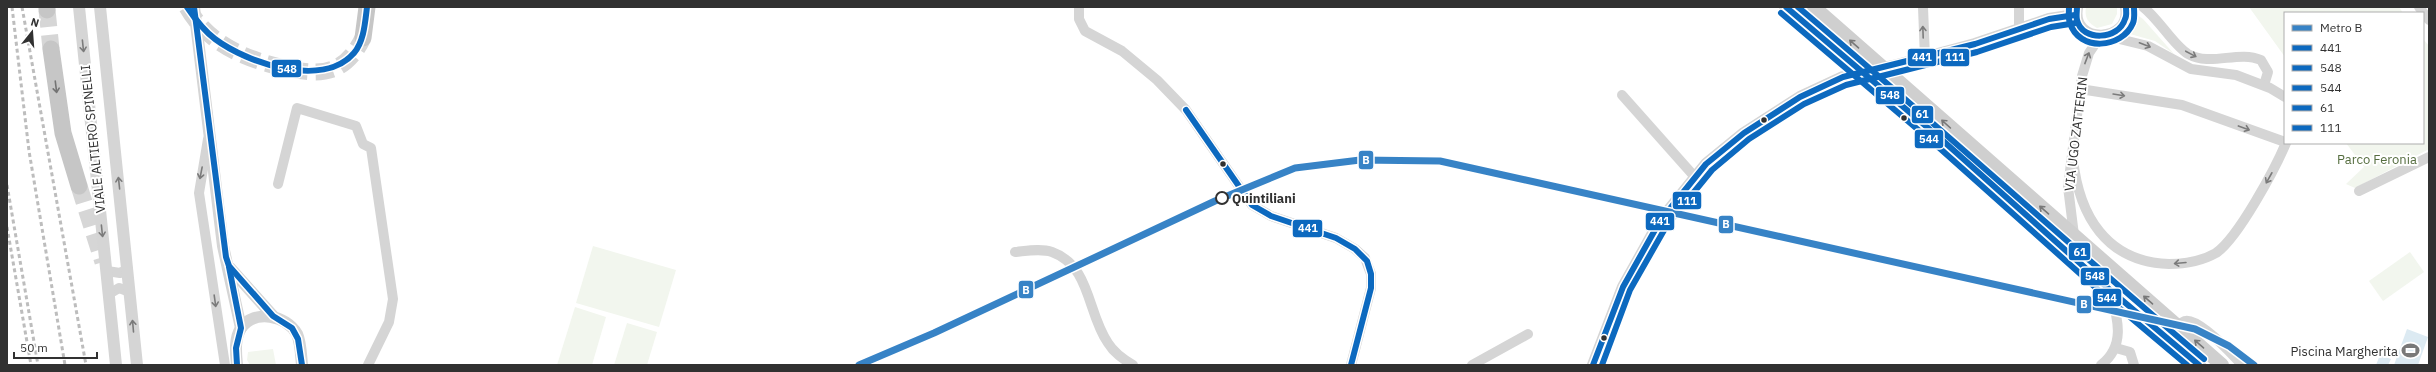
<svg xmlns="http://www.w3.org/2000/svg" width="2436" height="372" viewBox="0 0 2436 372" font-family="'IBM Plex Sans',sans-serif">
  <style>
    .green { fill: #f2f6ee }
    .water { fill: #dceaf2 }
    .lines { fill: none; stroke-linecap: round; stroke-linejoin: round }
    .trunk-tunnel { stroke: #d6d6d6; stroke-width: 17; stroke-dasharray: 17 8; stroke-linecap: butt }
    .minor { stroke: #d5d5d5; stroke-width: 10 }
    .tertiary { stroke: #d5d5d5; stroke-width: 12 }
    .secondary { stroke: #cfcfcf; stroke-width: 14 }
    .trunk { stroke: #c6c6c6; stroke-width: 17 }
    .rail { stroke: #bdbdbd; stroke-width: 3; stroke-dasharray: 4 3; stroke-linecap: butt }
    .bus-1-casing { stroke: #fff; stroke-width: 9 }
    .bus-2-casing { stroke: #fff; stroke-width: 9 }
    .bus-3-casing { stroke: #fff; stroke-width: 9 }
    .bus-4-casing { stroke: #fff; stroke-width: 9 }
    .bus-5-casing { stroke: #fff; stroke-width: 9 }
    .bus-1 { stroke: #0c69bf; stroke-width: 6 }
    .bus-2 { stroke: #0c69bf; stroke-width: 6 }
    .bus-3 { stroke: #0c69bf; stroke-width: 6 }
    .bus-4 { stroke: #0c69bf; stroke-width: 6 }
    .bus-5 { stroke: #0c69bf; stroke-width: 6 }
    .metro-1-casing { stroke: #fff; stroke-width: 10 }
    .metro-1 { stroke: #3783c6; stroke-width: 7 }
    .oneway { stroke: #7b7b7b }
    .oneway2 { stroke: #787878 }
    .oneway3 { stroke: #747474 }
    .bus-dot { fill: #313131; stroke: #fff; stroke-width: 1.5 }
    .stop-dot { fill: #fff; stroke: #313131; stroke-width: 2 }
    .labels { text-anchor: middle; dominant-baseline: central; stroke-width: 4; stroke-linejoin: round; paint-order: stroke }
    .street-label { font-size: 13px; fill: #313131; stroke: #fff }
    .park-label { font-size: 13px; fill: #556d3f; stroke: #fff }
    .stop-label { font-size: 13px; font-weight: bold; fill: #313131; stroke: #fff; text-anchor: start }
    .poi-label { font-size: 13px; fill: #313131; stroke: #fff; text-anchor: end }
    .line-badge { stroke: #fff; stroke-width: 1.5 }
    .badge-label { font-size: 11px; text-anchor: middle; font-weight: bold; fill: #fff }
  </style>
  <rect width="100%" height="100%" fill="#fff"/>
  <g class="green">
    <path d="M2086,7H2117V14L2112,24L2097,28C2088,23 2084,17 2086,7Z"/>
    <polygon points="2249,7 2399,7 2403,13 2285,13 2285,57"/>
    <polygon points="2137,15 2143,19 2174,54 2155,41 2130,34 2135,27"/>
    <polygon points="2423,39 2429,46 2429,149 2355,188 2346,184 2364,167 2346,143 2423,143"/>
    <polygon points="593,246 676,270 659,327 576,303"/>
    <polygon points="2410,252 2424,272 2383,301 2369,281"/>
    <polygon points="575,307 606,317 592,365 557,365"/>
    <polygon points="627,323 657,332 647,365 614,365"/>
    <polygon points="273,349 276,365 250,365 247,360 248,352"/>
  </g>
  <g class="water">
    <polygon points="2407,329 2428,337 2418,365 2394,365"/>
    <polygon points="2380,355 2391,359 2388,365 2376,365"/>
  </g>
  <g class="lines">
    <g class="trunk-tunnel">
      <path d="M187,7C207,42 242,58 280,67C317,75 343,78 363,38"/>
      <polyline points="47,10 51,49"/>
      <polyline points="79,186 103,262"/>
    </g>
    <g class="minor">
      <polyline points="1079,7 1079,19 1085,31 1122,51 1157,80 1186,110 1252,205 1271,216 1336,238 1355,249 1365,258 1371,274 1371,288 1351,365"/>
      <polyline points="1923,7 1925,58"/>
      <polyline points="2019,7 2019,30"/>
      <path d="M2143,7C2159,19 2173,45 2188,54C2211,67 2238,50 2261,60L2268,72L2264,85"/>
      <polyline points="2419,7 2429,20"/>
      <polyline points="2107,36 2148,46 2191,69 2236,75 2270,88 2285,97"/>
      <polyline points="2080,89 2182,105 2285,142"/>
      <polyline points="1622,95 1694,176"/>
      <polyline points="208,139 199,193 225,365"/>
      <path d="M2073,159C2079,215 2106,262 2169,264C2185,264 2202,261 2216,253C2238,238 2275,169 2286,143"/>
      <polyline points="278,184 297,108 356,126 363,144 371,148 393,299 389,322 368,365"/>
      <polyline points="2359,191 2429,157"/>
      <polyline points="2063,248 2074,235 2068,187 2082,76 2089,53 2100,37"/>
      <path d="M1015,252C1026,251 1041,248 1052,252C1091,266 1087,313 1108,343C1114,353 1123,359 1133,365"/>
      <polyline points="107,271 120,273 128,269"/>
      <polyline points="109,294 119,288 130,292"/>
      <path d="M2166,337C2171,332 2177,324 2185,321C2198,317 2233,355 2242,365"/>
      <polyline points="2116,348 2130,352 2134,365"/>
      <polyline points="1472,365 1528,334"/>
      <path d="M2101,365C2127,345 2117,316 2110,290"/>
    </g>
    <g class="tertiary">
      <polyline points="79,7 116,365"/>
      <polyline points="100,7 137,365"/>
      <polyline points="194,7 223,246 241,328"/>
      <path d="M2077,8C2070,46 2133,44 2126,7"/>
      <polyline points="230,268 273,316"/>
      <path d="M237,365C236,354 234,339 241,328C255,309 286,315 297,334C301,343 301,356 302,365"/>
      <polyline points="1593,365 1623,287 1660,221 1706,164 1744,133 1800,97 1843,77 1897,65 1975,44 2049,19 2075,15"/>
    </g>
    <g class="secondary">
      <polyline points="1786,7 1941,139 2110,290 2199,365"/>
      <polyline points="1814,7 2222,365"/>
    </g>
    <g class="trunk">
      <polyline points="47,7 47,10"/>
      <polyline points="363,38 367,7"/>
      <polyline points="51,49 63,133 79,186"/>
    </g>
    <g class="rail">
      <polyline points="12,7 29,151 65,365"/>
      <polyline points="22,7 86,365"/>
      <polyline points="7,185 38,365"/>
      <polyline points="7,227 31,365"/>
    </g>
    <defs>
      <g id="bus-1">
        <path d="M2077,7C2077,11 2076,16 2077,20C2082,42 2119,40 2125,19C2127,16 2126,11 2126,7"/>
        <polyline points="1186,110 1252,205 1271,216 1336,238 1355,249 1367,261 1371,274 1371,288 1351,365"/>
        <polyline points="1593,365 1623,287 1660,221 1706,164 1744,133 1800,97 1843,77 1975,44 2049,19 2075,15"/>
      </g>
      <g id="bus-2">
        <path d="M187,7C195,19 203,30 215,39C247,63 323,89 354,53C364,41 365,23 367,7"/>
        <polyline points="194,7 226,257 229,266 273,316 292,328 298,339 302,365"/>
        <polyline points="1786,7 1941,139 2110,290 2199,365"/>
        <polyline points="229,267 241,328 236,348 237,365"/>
      </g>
      <polyline id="bus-3" points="1781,13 1936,145 2105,296 2187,365"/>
      <path id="bus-4" d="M1798,7C1935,123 2067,243 2204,359"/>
      <g id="bus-5">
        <path d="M2069,7C2069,12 2068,18 2070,23C2079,52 2122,49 2133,23C2135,18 2134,12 2134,7"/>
        <polyline points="1602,365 1630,290 1667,225 1712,170 1749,139 1804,104 1846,85 1977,52 2051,27 2076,23"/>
      </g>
    </defs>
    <use href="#bus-1" class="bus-1-casing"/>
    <use href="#bus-2" class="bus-2-casing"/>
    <use href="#bus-3" class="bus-3-casing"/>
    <use href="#bus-4" class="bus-4-casing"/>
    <use href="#bus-5" class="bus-5-casing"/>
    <use href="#bus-1" class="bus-1"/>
    <use href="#bus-2" class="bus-2"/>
    <use href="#bus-3" class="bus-3"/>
    <use href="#bus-4" class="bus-4"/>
    <use href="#bus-5" class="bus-5"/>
    <defs>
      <polyline id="metro-1" points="859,365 934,333 1215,201 1295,168 1360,160 1440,161 2195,329 2229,346 2254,365"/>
    </defs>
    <use href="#metro-1" class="metro-1-casing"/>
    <use href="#metro-1" class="metro-1"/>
  </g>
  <defs><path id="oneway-shaft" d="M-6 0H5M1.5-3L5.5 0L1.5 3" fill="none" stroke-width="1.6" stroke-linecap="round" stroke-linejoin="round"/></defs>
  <g class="oneway">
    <use href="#oneway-shaft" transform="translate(1923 32) rotate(-92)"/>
    <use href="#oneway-shaft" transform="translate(2145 45) rotate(21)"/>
    <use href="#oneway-shaft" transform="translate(83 46) rotate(84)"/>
    <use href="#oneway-shaft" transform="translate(2191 54) rotate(28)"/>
    <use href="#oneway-shaft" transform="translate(2087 58) rotate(-69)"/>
    <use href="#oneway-shaft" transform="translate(2119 95) rotate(9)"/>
    <use href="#oneway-shaft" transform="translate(2244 128) rotate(20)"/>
    <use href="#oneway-shaft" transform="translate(201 173) rotate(101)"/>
    <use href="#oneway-shaft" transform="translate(2269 178) rotate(119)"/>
    <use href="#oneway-shaft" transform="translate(119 183) rotate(-96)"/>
    <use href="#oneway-shaft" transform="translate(102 231) rotate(84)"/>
    <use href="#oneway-shaft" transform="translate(2180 263) rotate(175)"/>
    <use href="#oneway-shaft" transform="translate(215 301) rotate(82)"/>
    <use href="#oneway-shaft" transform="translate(133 326) rotate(-95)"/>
  </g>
  <g class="oneway2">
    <use href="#oneway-shaft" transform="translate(1854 44) rotate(-139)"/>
    <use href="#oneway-shaft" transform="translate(1946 124) rotate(-138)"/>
    <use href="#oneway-shaft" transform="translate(2044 210) rotate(-139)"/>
    <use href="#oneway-shaft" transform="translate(2148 300) rotate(-139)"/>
    <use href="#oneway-shaft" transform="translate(2199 344) rotate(-139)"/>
  </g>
  <use class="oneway3" href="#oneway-shaft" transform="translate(56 87) rotate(83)"/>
  <defs>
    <symbol id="stadium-bare" viewBox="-9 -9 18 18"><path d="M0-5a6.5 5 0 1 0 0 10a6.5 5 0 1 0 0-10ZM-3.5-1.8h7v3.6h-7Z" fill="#797979" stroke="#fff" stroke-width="2.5" paint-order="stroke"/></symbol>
  </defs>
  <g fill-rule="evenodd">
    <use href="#stadium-bare" x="2398" y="338" width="25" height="25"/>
  </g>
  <g class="bus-dot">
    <circle cx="1904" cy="118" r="3.5"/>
    <circle cx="1764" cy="120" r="3.5"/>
    <circle cx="1223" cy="164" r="3.5"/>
    <circle cx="1604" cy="338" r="3.5"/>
  </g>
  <circle class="stop-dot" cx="1222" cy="198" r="6"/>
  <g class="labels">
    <g class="street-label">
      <text transform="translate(2076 134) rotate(-83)">VIA UGO ZATTERIN</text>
      <text transform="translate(93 139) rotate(-96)">VIALE ALTIERO SPINELLI</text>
    </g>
    <g class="park-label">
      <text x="2377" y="159">Parco Feronia</text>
    </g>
    <g class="stop-label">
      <text x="1232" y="198">Quintiliani</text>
    </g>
    <g class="poi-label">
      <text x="2398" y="351">Piscina Margherita</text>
    </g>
  </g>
  <g class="line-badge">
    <rect x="1907" y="48" width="30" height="19" rx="4" fill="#0c69bf"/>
    <rect x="1940" y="48" width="30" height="19" rx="4" fill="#0c69bf"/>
    <rect x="271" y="59" width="31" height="19" rx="4" fill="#0c69bf"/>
    <rect x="1875" y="86" width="30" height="19" rx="4" fill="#0c69bf"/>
    <rect x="1911" y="105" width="23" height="19" rx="4" fill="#0c69bf"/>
    <rect x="1914" y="129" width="30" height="20" rx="4" fill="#0c69bf"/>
    <rect x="1358" y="150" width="16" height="20" rx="4" fill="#3783c6"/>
    <rect x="1672" y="191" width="30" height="19" rx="4" fill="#0c69bf"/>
    <rect x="1645" y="212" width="30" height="19" rx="4" fill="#0c69bf"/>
    <rect x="1718" y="215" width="16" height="19" rx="4" fill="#3783c6"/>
    <rect x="1292" y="219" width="31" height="19" rx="4" fill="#0c69bf"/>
    <rect x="2068" y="242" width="23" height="19" rx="4" fill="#0c69bf"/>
    <rect x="2080" y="267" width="30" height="19" rx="4" fill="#0c69bf"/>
    <rect x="1018" y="280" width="16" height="19" rx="4" fill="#3783c6"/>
    <rect x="2092" y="288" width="30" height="19" rx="4" fill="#0c69bf"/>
    <rect x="2076" y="295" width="16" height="19" rx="4" fill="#3783c6"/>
  </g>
  <g class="badge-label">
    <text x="1922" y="61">441</text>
    <text x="1955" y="61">111</text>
    <text x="287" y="73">548</text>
    <text x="1890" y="99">548</text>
    <text x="1922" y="118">61</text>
    <text x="1929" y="143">544</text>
    <text x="1366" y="164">B</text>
    <text x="1687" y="205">111</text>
    <text x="1660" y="225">441</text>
    <text x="1726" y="228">B</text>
    <text x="1308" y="232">441</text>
    <text x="2080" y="256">61</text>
    <text x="2095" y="280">548</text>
    <text x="1026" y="294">B</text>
    <text x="2107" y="302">544</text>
    <text x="2084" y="308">B</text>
  </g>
  <rect width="2436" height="372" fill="none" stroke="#313131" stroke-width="16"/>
  <rect x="2284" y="12" width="140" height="132" fill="#ffffff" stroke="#adadad"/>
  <rect x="2292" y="25" width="20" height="6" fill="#3783c6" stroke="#adadad"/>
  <text x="2320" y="32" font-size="12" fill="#313131">Metro B</text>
  <rect x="2292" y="45" width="20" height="6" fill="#0c69bf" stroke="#adadad"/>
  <text x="2320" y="52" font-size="12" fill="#313131">441</text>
  <rect x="2292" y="65" width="20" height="6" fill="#0c69bf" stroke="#adadad"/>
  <text x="2320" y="72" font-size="12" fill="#313131">548</text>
  <rect x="2292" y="85" width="20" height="6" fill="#0c69bf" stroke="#adadad"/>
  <text x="2320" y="92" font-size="12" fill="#313131">544</text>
  <rect x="2292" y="105" width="20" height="6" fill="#0c69bf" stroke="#adadad"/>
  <text x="2320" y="112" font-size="12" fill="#313131">61</text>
  <rect x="2292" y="125" width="20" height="6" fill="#0c69bf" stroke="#adadad"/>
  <text x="2320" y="132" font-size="12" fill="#313131">111</text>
  <g transform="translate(32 32) rotate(17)" stroke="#ffffff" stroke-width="3" paint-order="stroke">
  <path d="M0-3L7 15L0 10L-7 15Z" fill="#313131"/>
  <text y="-6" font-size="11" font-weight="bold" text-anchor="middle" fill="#313131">N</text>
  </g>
  <path d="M14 352v6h83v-6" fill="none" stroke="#313131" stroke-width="2"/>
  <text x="20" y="352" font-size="12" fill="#313131" stroke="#ffffff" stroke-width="3" paint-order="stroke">50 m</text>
</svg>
